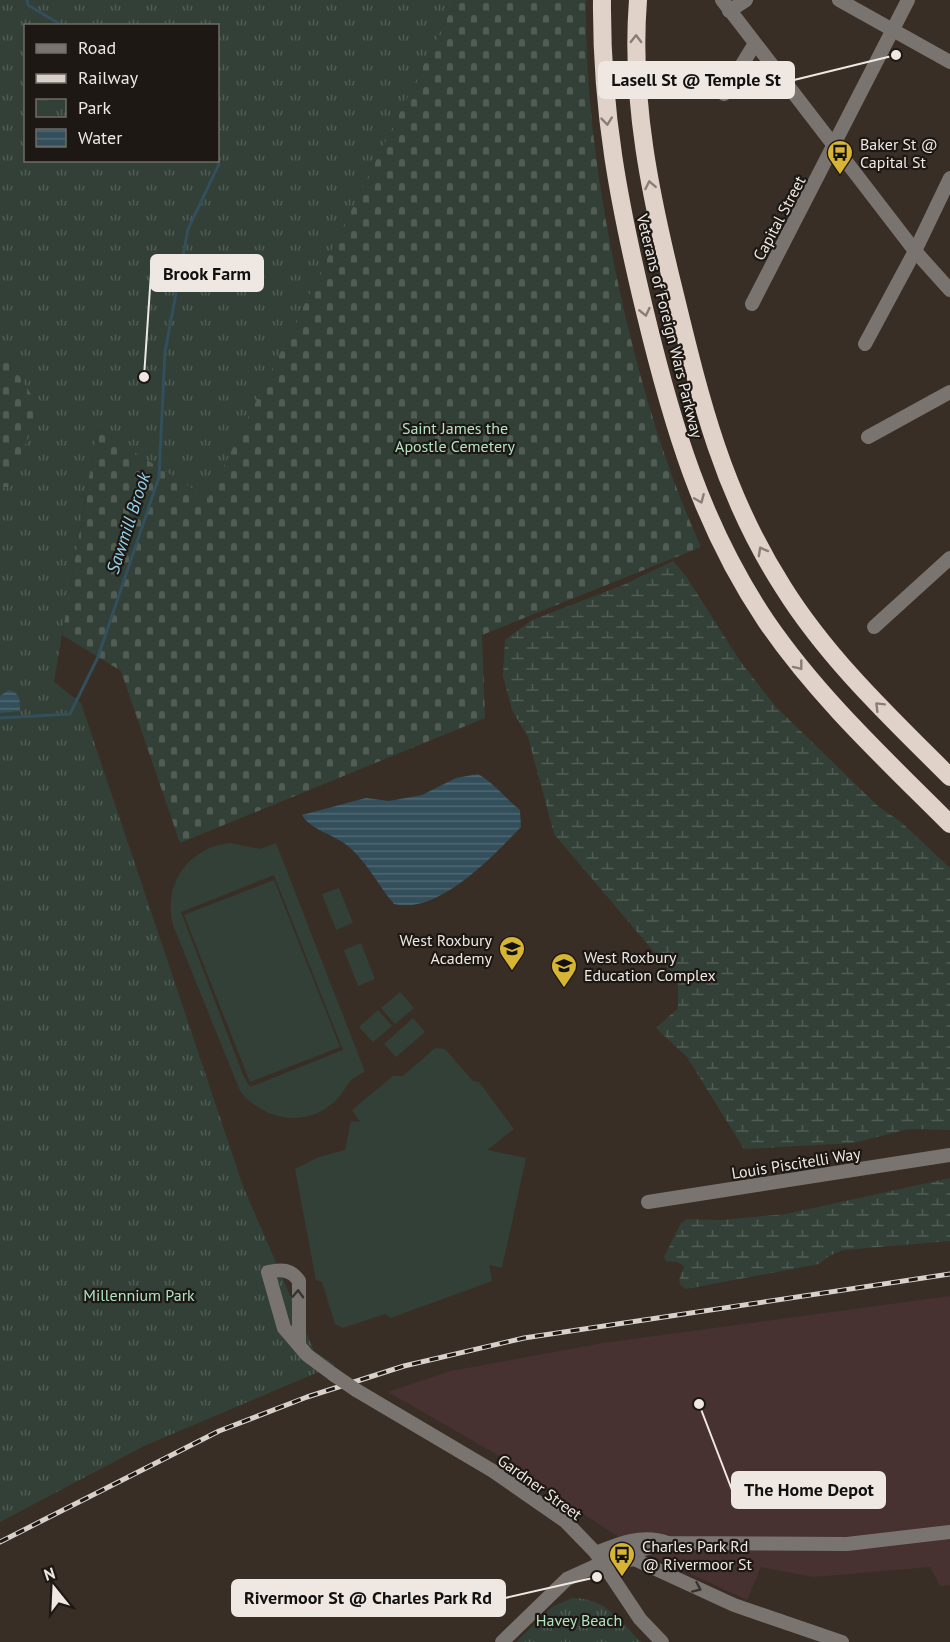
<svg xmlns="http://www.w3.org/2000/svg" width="950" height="1642" viewBox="0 0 950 1642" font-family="'PT Sans',sans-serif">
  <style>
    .commercial { fill: #473231 }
    .green { fill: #324037; fill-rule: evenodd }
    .wetland { fill: url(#wetland-marsh) }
    .cemetery { fill: url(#cemetery-stones) }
    .park { fill: url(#park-tufts); fill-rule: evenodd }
    .water { fill: url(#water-rules) }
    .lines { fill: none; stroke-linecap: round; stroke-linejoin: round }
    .stream { stroke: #324f5b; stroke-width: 3 }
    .minor { stroke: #7a7470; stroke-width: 14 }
    .highway { stroke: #e0d2c8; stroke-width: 18 }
    .rail-casing { stroke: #d8d1ca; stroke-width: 5 }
    .rail { stroke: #1d1814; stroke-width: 3; stroke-dasharray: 9; stroke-linecap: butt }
    .minor-bridge { stroke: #7a7470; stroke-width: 14 }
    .oneway { stroke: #887e77 }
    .oneway2 { stroke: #393430 }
    .labels { text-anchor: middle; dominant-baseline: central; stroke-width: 4.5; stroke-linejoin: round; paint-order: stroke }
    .poi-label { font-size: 16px; fill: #efe8e2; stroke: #1d1814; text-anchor: start }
    .street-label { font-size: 16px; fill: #efe8e2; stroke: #1d1814 }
    .park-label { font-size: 16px; fill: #b0e3c1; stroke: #1d1814 }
    .water-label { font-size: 18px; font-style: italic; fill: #94d0e8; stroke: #1d1814 }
    .leader { fill: none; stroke: #efe8e2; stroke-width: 2 }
    .callout-dot { fill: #efe8e2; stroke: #1d1814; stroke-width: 2 }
    .callout { fill: #efe8e2; stroke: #efe8e2; stroke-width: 2 }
    .callout-label { font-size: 18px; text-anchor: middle; font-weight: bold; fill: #111 }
  </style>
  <defs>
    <pattern id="wetland-marsh" width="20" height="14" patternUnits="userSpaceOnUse" patternTransform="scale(1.5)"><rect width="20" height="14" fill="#324037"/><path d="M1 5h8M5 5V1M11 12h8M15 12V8" fill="none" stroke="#505c54"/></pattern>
    <pattern id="cemetery-stones" width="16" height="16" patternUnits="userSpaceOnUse" patternTransform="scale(1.5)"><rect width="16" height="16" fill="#324037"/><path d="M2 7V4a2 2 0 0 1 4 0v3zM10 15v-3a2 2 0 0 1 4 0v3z" fill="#505c54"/></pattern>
    <pattern id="park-tufts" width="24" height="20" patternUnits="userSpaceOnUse" patternTransform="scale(1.5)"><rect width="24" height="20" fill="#324037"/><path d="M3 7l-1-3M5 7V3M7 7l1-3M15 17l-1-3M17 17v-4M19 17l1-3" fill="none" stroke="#505c54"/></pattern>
    <pattern id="water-rules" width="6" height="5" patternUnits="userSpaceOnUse" patternTransform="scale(1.5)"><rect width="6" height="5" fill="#324f5b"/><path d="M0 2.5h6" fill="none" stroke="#506872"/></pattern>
  </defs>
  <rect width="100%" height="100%" fill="#392e26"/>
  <polygon class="commercial" points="950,1296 950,1585 940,1586 930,1567 813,1577 761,1567 747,1600 635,1548 531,1479 531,1474 388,1392 451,1371 603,1343"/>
  <g class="green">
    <path d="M230,843L260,849L276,843L365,1072C344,1080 349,1089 333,1103C304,1128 263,1120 240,1091L173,925C163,883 188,848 230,843ZM274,875L343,1050L250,1087L243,1075L181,912Z"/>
    <polygon points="274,880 340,1047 250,1082 184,915"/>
    <polygon points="339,888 353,923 336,930 322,894"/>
    <polygon points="361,943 375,979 358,986 344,950"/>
    <polygon points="400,992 414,1008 395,1024 381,1008"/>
    <polygon points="378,1010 392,1026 373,1042 359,1027"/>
    <polygon points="413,1018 425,1032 396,1057 384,1044"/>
    <polygon points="435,1048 445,1049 473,1081 479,1082 514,1129 487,1150 526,1158 502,1268 489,1265 492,1281 391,1318 385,1314 343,1328 335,1324 322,1282 316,1280 295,1169 319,1157 345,1150 351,1121 360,1122 352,1110 393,1076 403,1076"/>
  </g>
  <g class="wetland">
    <polygon points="673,561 686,576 740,661 776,707 879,807 901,822 950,868 950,1130 908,1129 854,1143 744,1149 687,1057 656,1028 678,1008 678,980 554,834 528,737 512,710 503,676 505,640 532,620 623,585"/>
    <polygon points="950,1178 950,1241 843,1250 829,1256 819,1264 686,1289 681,1286 679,1280 684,1266 677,1262 666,1261 664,1257 681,1223 687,1219 721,1220 786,1214"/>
  </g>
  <g class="cemetery">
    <path d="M456,0H586C585,99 599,192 619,288C639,378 663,463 701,547L482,635L485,718L180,843L121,671L62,635L97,429L208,497Z"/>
    <polygon points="0,345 41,409 8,487 0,488"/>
  </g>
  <g class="park">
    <path d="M0,0H456L208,498L97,429L54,682L81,703L243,1186L314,1351L335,1365L144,1446L0,1522V488L8,487L40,409L0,345ZM26,26H218V160H26Z"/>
    <path d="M572,1598C606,1598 619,1620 641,1642H516L552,1607Z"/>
  </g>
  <g class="water">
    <path d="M9,690C20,693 20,700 20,711L0,713V696Z"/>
    <path d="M478,774C494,783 505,798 520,810L521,827C493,856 438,915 394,904C378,885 367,862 348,846C333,834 311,830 302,815L366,798L389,801L422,795L456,778Z"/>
  </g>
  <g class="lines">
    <g class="stream">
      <polyline points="27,0 28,5 63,26"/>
      <polyline points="0,718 70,714 98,657 159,477 165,352 188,229 219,164 217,160"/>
    </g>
    <g class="minor">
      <polyline points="722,0 915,251 950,290"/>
      <polyline points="839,0 950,62"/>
      <polyline points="729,11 746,0"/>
      <polyline points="724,94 754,45"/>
      <polyline points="752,304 908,0"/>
      <polyline points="865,344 915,251 950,178"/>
      <polyline points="868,437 950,392"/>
      <polyline points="874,627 950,558"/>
      <polyline points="648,1202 950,1155"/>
      <path d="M299,1343V1281C291,1269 281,1269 268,1272L284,1328L307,1355L334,1375"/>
      <polyline points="356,1390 493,1471 565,1521 596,1553 640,1619 662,1642"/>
      <path d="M596,1553C620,1543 642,1534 668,1543L847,1544L950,1532"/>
      <polyline points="603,1564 634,1559 734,1605 842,1642"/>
      <polyline points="502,1642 567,1579 620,1555 668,1543"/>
    </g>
    <g class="highway">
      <path d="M602,0C601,111 619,204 645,312C672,424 701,524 766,621C818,697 885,759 950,824"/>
      <path d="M638,0C630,101 651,198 675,295C701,402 723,493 783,587C828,659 890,717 950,777"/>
    </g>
    <defs>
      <polyline id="rail" points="0,1542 219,1431 307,1397 404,1366 524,1338 950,1274"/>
    </defs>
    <use href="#rail" class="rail-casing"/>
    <use href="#rail" class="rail"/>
    <polyline class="minor-bridge" points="334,1375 356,1390"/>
  </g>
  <defs><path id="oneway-chevron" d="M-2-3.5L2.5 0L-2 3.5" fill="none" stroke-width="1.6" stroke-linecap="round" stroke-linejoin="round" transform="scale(1.5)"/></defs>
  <g class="oneway">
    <use href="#oneway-chevron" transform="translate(636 39) rotate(-89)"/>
    <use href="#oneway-chevron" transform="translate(607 121) rotate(84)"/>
    <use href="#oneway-chevron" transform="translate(650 185) rotate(-101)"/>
    <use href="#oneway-chevron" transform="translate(645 312) rotate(77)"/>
    <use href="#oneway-chevron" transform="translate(700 499) rotate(67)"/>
    <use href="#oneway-chevron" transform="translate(762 551) rotate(-119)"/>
    <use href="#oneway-chevron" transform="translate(799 666) rotate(52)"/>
    <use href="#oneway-chevron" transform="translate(879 706) rotate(-135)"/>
  </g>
  <g class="oneway2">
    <use href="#oneway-chevron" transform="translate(298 1294) rotate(-88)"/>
    <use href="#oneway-chevron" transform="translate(697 1588) rotate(24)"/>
  </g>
  <defs>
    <symbol id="bus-pin" viewBox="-11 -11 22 30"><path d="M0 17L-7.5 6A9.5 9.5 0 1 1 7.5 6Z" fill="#d7b434" stroke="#1d1814"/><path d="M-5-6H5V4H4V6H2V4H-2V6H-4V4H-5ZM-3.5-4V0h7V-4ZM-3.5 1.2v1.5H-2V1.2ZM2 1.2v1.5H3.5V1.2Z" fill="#111"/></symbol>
    <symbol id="school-pin" viewBox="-11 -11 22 30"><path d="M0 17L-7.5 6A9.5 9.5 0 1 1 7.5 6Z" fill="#d7b434" stroke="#1d1814"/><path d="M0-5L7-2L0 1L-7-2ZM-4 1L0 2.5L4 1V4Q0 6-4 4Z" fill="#111"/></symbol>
  </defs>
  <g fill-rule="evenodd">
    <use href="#bus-pin" x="825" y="138" width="30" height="40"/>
    <use href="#school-pin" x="497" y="934" width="30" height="40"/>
    <use href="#school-pin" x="549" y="951" width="30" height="40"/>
    <use href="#bus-pin" x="607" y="1540" width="30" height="40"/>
  </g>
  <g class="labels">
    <g class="poi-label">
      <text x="860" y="144">Baker St @<tspan x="860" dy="18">Capital St</tspan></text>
      <text x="492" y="940" text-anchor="end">West Roxbury<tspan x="492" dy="18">Academy</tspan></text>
      <text x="584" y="957">West Roxbury<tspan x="584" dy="18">Education Complex</tspan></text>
      <text x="642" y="1546">Charles Park Rd<tspan x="642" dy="18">@ Rivermoor St</tspan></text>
    </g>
    <g class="street-label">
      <text transform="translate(779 218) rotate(-62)">Capital Street</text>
      <text transform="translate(670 326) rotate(76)">Veterans of Foreign Wars Parkway</text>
      <text transform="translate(796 1163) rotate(-9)">Louis Piscitelli Way</text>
      <text transform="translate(540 1487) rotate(36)">Gardner Street</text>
    </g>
    <g class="park-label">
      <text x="455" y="428">Saint James the<tspan x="455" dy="18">Apostle Cemetery</tspan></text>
      <text x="139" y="1295">Millennium Park</text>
      <text x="579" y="1620">Havey Beach</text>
    </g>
    <g class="water-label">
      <text transform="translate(128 523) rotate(-72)">Sawmill Brook</text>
    </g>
  </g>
  <path class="leader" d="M896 55L794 80M144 377L151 273M699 1404L732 1490M597 1577L505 1598"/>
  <g class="callout-dot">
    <circle cx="896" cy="55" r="6"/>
    <circle cx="144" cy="377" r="6"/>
    <circle cx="699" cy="1404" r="6"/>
    <circle cx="597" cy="1577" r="6"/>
  </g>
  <g class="callout">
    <rect x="599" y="62" width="195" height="36" rx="6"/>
    <rect x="151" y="255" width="112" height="36" rx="6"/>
    <rect x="732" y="1472" width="153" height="36" rx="6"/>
    <rect x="232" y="1580" width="273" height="36" rx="6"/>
  </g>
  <g class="callout-label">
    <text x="696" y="86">Lasell St @ Temple St</text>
    <text x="207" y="280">Brook Farm</text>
    <text x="809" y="1496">The Home Depot</text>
    <text x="368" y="1604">Rivermoor St @ Charles Park Rd</text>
  </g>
  <rect x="24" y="24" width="195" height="138" fill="#1d1814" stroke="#716b66" stroke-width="1.5"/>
  <rect x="36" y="44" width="30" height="9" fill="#7a7470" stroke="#716b66" stroke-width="1.5"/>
  <text x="78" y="54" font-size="18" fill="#efe8e2">Road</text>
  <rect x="36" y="74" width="30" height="9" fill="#d8d1ca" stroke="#716b66" stroke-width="1.5"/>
  <text x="78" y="84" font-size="18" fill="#efe8e2">Railway</text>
  <rect x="36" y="99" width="30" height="18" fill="url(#park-tufts)" stroke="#716b66" stroke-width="1.5"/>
  <text x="78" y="114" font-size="18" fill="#efe8e2">Park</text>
  <rect x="36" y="129" width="30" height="18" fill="url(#water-rules)" stroke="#716b66" stroke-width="1.5"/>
  <text x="78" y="144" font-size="18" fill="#efe8e2">Water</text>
  <g transform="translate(54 1588) rotate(342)" stroke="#1d1814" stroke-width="4.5" paint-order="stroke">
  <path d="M0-4.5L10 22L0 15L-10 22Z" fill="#efe8e2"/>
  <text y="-9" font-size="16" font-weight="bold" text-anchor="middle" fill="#efe8e2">N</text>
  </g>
</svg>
